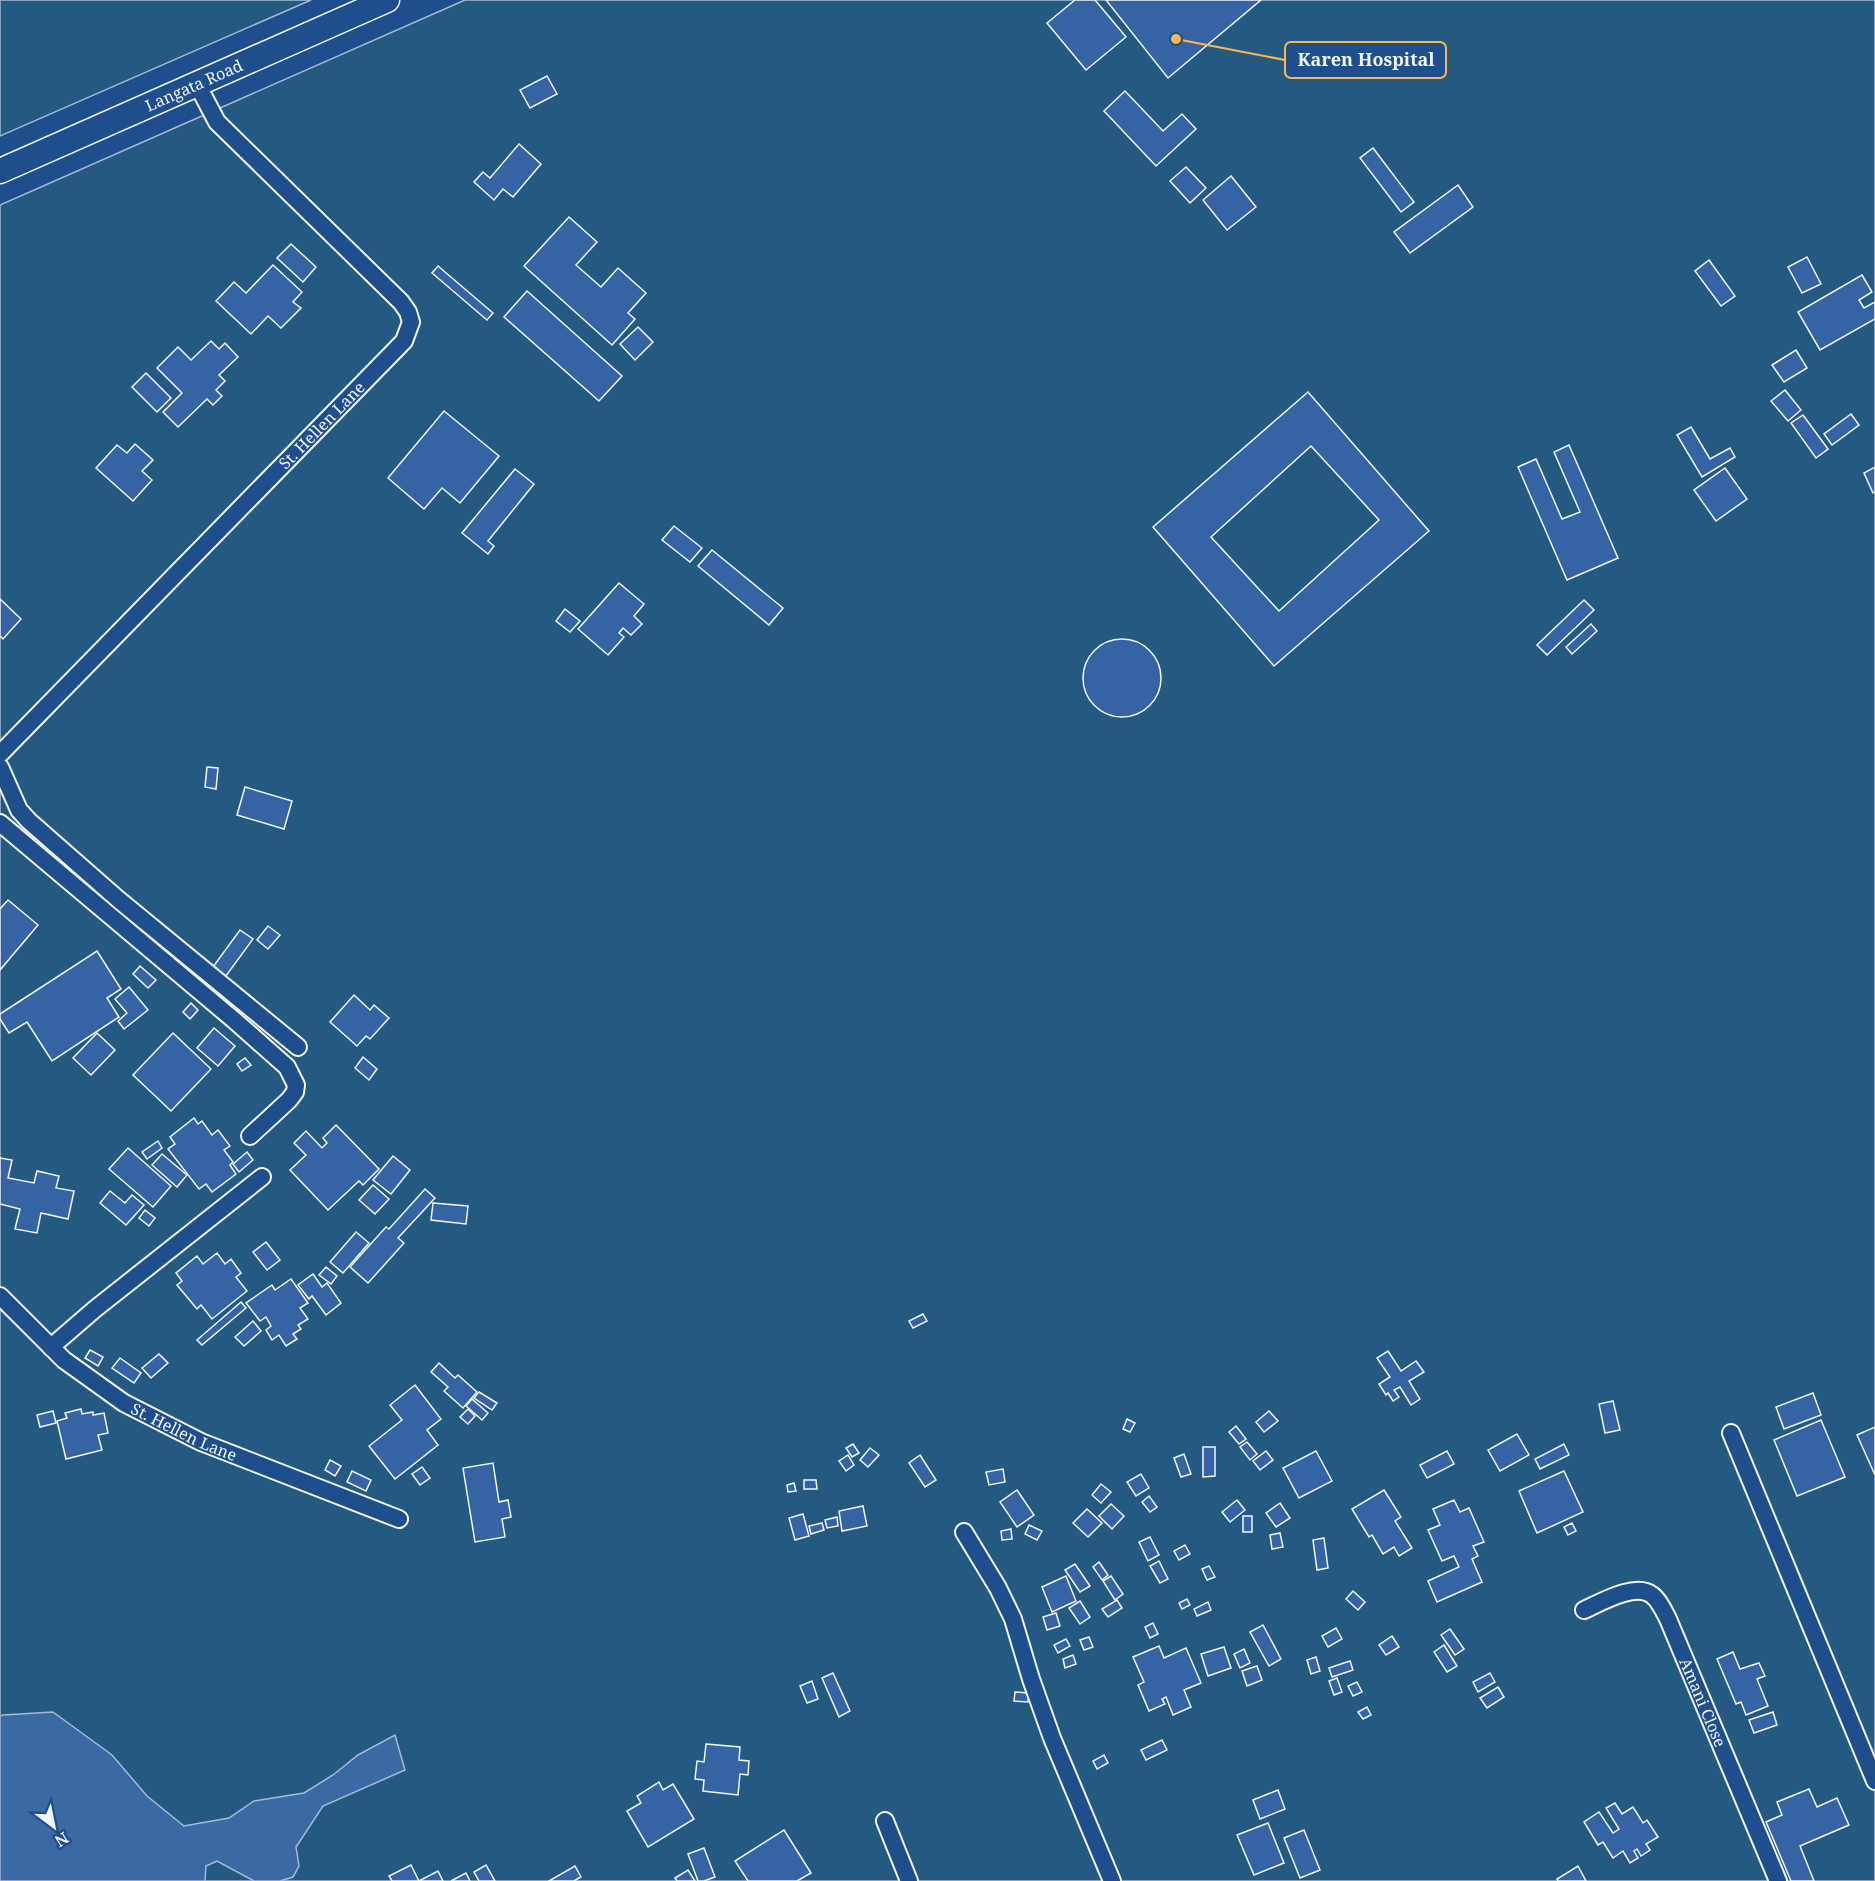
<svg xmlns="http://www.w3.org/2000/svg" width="1875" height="1881" viewBox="0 0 1875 1881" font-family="'Noto Serif',serif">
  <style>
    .green { fill: #245a82; stroke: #a8bbd7; stroke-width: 1.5 }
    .water { fill: #3b69a3; stroke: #a8bbd7; stroke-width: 1.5 }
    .building { fill: #3563a3; stroke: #f2f6ff; stroke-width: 1.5; fill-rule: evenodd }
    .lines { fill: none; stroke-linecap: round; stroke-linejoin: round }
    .street-casing { stroke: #f2f6ff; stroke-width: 20 }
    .secondary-casing { stroke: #f2f6ff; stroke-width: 27 }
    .street { stroke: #1f4e8c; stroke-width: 16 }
    .secondary { stroke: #1f4e8c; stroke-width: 24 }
    .labels { text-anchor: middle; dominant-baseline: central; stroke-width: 4.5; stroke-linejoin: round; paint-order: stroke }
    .street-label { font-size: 16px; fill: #f2f6ff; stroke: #1f4e8c }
    .leader { fill: none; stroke: #ffb74d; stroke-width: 2 }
    .callout-dot { fill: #ffb74d; stroke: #1f4e8c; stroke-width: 2 }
    .callout { fill: #1f4e8c; stroke: #ffb74d; stroke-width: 2 }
    .callout-label { font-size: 18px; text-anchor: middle; font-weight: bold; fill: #f2f6ff }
  </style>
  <rect width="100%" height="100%" fill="#1f4e8c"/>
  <g class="green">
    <polygon points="0,0 311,0 0,136"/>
    <polygon points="465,0 1875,0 1875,1881 0,1881 0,205"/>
  </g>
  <polygon class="water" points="53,1712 112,1755 147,1796 184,1826 229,1818 254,1801 304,1793 333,1775 358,1755 395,1735 405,1770 323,1806 296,1847 299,1866 293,1877 280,1881 254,1881 217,1861 206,1866 205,1881 0,1881 0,1716 3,1715"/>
  <g class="building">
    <polygon points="1075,0 1095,0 1126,37 1086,70 1047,23"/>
    <polygon points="1106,0 1261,0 1168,78"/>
    <polygon points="547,76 557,94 530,108 520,90"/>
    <polygon points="1125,91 1163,131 1182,114 1196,129 1156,166 1104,111"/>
    <polygon points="519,144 541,164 513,197 503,189 494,200 474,182 483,172 490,178"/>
    <polygon points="1373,148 1414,202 1401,212 1360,158"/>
    <polygon points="1186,167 1206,188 1190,203 1170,181"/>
    <polygon points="1231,176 1256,207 1227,230 1203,200"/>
    <polygon points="1458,185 1473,207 1410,253 1394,232"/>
    <polygon points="569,217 597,242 576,265 601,287 618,268 646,293 628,313 635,319 612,345 524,266"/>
    <polygon points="291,244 316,267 303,282 277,258"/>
    <polygon points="1807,257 1821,284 1802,293 1788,267"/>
    <polygon points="1709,260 1735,296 1721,306 1695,271"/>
    <polygon points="273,265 302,292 293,302 301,308 281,328 268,316 251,334 216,301 234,282 246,293"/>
    <polygon points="438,266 493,313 487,320 432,273"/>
    <polygon points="1862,275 1872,292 1859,300 1864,308 1875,302 1875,319 1820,350 1798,312"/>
    <polygon points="527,291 622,376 599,401 504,317"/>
    <polygon points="638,327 653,342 635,360 620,344"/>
    <polygon points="211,341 219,349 225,343 238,357 219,375 225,381 216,390 222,396 213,405 207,399 178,427 163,412 182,393 157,368 178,347 191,360"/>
    <polygon points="1796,350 1807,368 1784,382 1772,365"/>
    <polygon points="146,373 171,398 157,412 132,387"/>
    <polygon points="1785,390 1801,410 1788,421 1771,401"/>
    <path d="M1308,392L1429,531L1274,666L1153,527ZM1311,446L1379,520L1279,611L1211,537Z"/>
    <polygon points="444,411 499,456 460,503 442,488 424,509 388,478"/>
    <polygon points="1851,414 1859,425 1832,445 1824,434"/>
    <polygon points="1803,415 1828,449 1816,458 1791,423"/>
    <polygon points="1691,427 1710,459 1730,448 1735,457 1702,477 1677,435"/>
    <polygon points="135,444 153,460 142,471 152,480 133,501 96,468 117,445 127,453"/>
    <polygon points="1569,445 1618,558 1567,580 1518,467 1536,459 1562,519 1580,512 1554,452"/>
    <polygon points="1875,467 1875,492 1873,493 1864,473"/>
    <polygon points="1725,468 1747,499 1716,521 1694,490"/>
    <polygon points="515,469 534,484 488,541 494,546 488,554 462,533"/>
    <polygon points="674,526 702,548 690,562 662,540"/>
    <polygon points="712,550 783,608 769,625 698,566"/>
    <polygon points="619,583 644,604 634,616 642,624 631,635 623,628 619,633 624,637 608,655 578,629"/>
    <polygon points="0,599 21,619 3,639 0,636"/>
    <polygon points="1584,600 1594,610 1547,655 1537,645"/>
    <polygon points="565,609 580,621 570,632 556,621"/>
    <polygon points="1591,624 1597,631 1572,654 1566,647"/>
    <circle cx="1122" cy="678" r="39"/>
    <polygon points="207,767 218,768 216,789 205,787"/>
    <polygon points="245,787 292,801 284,829 237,815"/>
    <polygon points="8,900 38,925 0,970 0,909"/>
    <polygon points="268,926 280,935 268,949 257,940"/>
    <polygon points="240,930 253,939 223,980 210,971"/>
    <polygon points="97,951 121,989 107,998 119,1017 52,1061 27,1022 9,1033 0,1019 0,1014"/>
    <polygon points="140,966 156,980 148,988 133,974"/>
    <polygon points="129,987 148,1010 124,1029 118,1021 127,1013 115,999"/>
    <polygon points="354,995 370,1010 374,1005 389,1018 370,1039 366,1036 357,1046 330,1022"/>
    <polygon points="191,1003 198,1010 190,1019 183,1012"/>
    <polygon points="214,1028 235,1046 218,1066 197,1048"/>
    <polygon points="97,1033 115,1050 91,1075 73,1058"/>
    <polygon points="173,1033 211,1069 171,1111 133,1075"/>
    <polygon points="363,1057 377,1069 369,1080 355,1068"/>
    <polygon points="245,1058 251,1065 242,1071 237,1064"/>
    <polygon points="194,1118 198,1124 202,1121 212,1135 218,1130 230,1146 224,1150 233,1162 230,1165 236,1174 212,1192 206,1184 199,1189 168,1149 175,1144 170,1137"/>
    <polygon points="336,1125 379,1169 363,1185 359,1181 328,1210 290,1170 306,1155 294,1143 306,1131 322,1148 327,1143 323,1138"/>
    <polygon points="158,1141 162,1148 147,1159 142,1152"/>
    <polygon points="128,1148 171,1186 153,1207 109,1169"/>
    <polygon points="247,1152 253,1160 239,1172 233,1164"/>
    <polygon points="162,1154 187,1175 177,1187 152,1165"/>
    <polygon points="393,1156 410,1170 391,1194 373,1180"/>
    <polygon points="0,1158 12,1160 8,1178 34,1183 37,1171 59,1176 56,1188 74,1191 68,1219 41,1213 37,1233 15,1229 20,1209 0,1204"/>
    <polygon points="373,1185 389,1199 375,1214 359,1200"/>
    <polygon points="425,1189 435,1198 398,1238 404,1243 368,1283 350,1267 386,1227 389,1229"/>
    <polygon points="110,1191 125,1203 132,1195 144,1205 126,1225 100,1203"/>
    <polygon points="433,1203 468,1206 466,1224 431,1220"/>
    <polygon points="145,1210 155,1218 149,1226 139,1218"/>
    <polygon points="356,1232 369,1243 343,1273 330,1262"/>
    <polygon points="266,1242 280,1260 267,1270 253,1252"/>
    <polygon points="217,1253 225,1264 231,1259 241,1273 236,1277 247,1291 212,1319 201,1305 197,1309 177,1285 182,1281 176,1273 197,1256 203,1264"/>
    <polygon points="326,1267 337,1276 331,1284 319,1275"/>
    <polygon points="313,1274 322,1287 327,1283 341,1303 326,1315 312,1296 309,1299 298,1285"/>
    <polygon points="291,1279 308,1303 300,1308 308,1319 298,1325 301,1329 293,1334 297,1339 286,1346 279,1335 272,1340 266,1330 271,1326 266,1317 260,1321 246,1303 272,1285 275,1290"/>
    <polygon points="241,1302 246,1308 202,1345 197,1340"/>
    <polygon points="923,1314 927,1321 913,1328 909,1321"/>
    <polygon points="253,1321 261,1331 244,1346 235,1337"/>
    <polygon points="90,1350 103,1357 98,1366 85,1358"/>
    <polygon points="1388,1351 1401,1371 1416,1361 1424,1372 1409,1381 1420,1399 1411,1405 1400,1387 1394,1390 1399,1397 1393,1401 1388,1393 1386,1395 1379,1384 1390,1377 1377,1358"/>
    <polygon points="159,1354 168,1363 151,1378 142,1368"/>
    <polygon points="120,1358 141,1373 134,1383 112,1368"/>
    <polygon points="439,1363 455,1378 458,1375 477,1392 463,1408 444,1391 448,1387 431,1372"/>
    <polygon points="415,1385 441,1419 427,1430 438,1445 395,1479 369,1446 402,1420 390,1405"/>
    <polygon points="479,1392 497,1403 492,1410 474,1398"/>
    <polygon points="1813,1393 1821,1415 1784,1429 1776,1407"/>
    <polygon points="472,1399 488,1413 482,1420 466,1406"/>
    <polygon points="1613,1401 1620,1430 1605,1433 1599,1404"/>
    <polygon points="81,1409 82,1414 93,1412 93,1415 104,1413 108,1433 98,1435 102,1450 66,1459 57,1421 67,1418 65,1413"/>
    <polygon points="468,1409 475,1416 468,1424 460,1417"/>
    <polygon points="53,1411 56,1423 40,1427 37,1415"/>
    <polygon points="1269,1411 1278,1421 1264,1432 1256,1422"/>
    <polygon points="1127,1419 1135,1423 1130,1432 1123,1429"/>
    <polygon points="1821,1420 1845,1477 1797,1496 1774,1440"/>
    <polygon points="1236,1426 1246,1439 1239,1444 1229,1432"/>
    <polygon points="1875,1427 1875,1475 1857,1435"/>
    <polygon points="1517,1434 1529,1455 1500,1471 1488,1450"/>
    <polygon points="1247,1442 1257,1454 1250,1460 1240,1447"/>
    <polygon points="853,1444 859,1453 852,1457 846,1448"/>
    <polygon points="1564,1444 1569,1455 1540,1469 1535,1459"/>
    <polygon points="1203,1447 1215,1447 1215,1476 1203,1477"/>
    <polygon points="870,1448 879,1455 868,1467 860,1460"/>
    <polygon points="1266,1451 1273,1460 1260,1470 1253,1461"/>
    <polygon points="1316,1451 1332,1481 1299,1498 1283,1468"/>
    <polygon points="1447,1451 1454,1464 1427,1478 1420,1465"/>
    <polygon points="1184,1454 1191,1474 1181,1477 1174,1458"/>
    <polygon points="848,1455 854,1465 846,1471 839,1461"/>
    <polygon points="920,1455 936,1480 925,1487 909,1463"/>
    <polygon points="330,1460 341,1466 335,1476 325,1470"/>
    <polygon points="493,1463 499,1502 508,1500 511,1517 502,1519 505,1537 475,1542 463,1468"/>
    <polygon points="422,1467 430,1478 420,1485 412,1474"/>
    <polygon points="1003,1469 1005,1482 989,1485 986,1472"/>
    <polygon points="352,1471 371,1480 366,1491 347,1482"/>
    <polygon points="1564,1471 1583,1512 1537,1533 1519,1491"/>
    <polygon points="1141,1474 1149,1488 1136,1496 1127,1482"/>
    <polygon points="804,1480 816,1480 817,1489 804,1489"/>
    <polygon points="794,1483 796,1491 788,1492 787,1485"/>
    <polygon points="1101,1484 1111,1492 1101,1503 1092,1495"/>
    <polygon points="1017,1490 1034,1515 1017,1527 1000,1502"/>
    <polygon points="1384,1490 1401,1517 1395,1521 1412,1548 1399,1556 1394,1547 1383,1554 1372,1535 1369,1537 1352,1509"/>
    <polygon points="1149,1496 1157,1507 1150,1512 1142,1502"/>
    <polygon points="1237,1500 1245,1510 1230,1522 1222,1512"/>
    <polygon points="1454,1500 1460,1512 1469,1508 1484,1542 1473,1546 1478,1556 1472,1559 1482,1582 1437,1602 1428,1581 1459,1567 1454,1556 1442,1561 1428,1530 1440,1525 1433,1509"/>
    <polygon points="1280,1503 1290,1518 1276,1527 1266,1513"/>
    <polygon points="1111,1504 1124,1516 1112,1529 1099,1516"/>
    <polygon points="863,1506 867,1526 842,1531 839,1511"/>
    <polygon points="1087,1509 1102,1523 1088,1537 1073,1523"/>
    <polygon points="803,1514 809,1536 795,1540 789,1518"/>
    <rect x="1243" y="1516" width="9" height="16"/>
    <polygon points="837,1517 838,1526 827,1528 825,1520"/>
    <polygon points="822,1523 824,1530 811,1534 809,1526"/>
    <polygon points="1572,1523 1576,1531 1568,1535 1564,1527"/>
    <polygon points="1029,1525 1042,1531 1037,1540 1025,1534"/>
    <polygon points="1011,1529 1012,1539 1002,1540 1001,1531"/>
    <polygon points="1280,1533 1283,1547 1272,1549 1270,1535"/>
    <polygon points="1150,1537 1159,1555 1148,1561 1139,1542"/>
    <polygon points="1324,1538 1328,1568 1317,1570 1313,1540"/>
    <polygon points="1185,1545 1190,1554 1179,1560 1174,1551"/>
    <polygon points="1159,1561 1168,1579 1160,1583 1150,1566"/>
    <polygon points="1099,1562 1108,1575 1102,1580 1093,1567"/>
    <polygon points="1075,1564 1090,1586 1080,1592 1065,1570"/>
    <polygon points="1209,1566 1215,1577 1207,1580 1202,1569"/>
    <polygon points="1066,1576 1076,1601 1052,1612 1042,1587"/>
    <polygon points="1111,1576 1123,1594 1115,1600 1103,1581"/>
    <polygon points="1353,1591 1365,1602 1358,1610 1346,1599"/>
    <polygon points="1187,1599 1190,1605 1182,1609 1179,1603"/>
    <polygon points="1117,1600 1122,1608 1108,1617 1102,1609"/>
    <polygon points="1080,1601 1090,1617 1080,1624 1069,1608"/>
    <polygon points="1208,1602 1211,1610 1197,1616 1194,1609"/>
    <polygon points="1056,1613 1060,1626 1047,1630 1043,1617"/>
    <polygon points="1153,1623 1158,1634 1150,1638 1145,1627"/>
    <polygon points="1263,1625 1281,1659 1269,1666 1250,1632"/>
    <polygon points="1336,1628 1342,1639 1328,1647 1322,1636"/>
    <polygon points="1450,1629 1464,1649 1455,1655 1441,1635"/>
    <polygon points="1392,1636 1399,1647 1386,1655 1379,1645"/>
    <polygon points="1089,1637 1093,1647 1084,1650 1080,1640"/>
    <polygon points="1066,1639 1070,1646 1058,1653 1054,1645"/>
    <polygon points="1444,1645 1457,1666 1447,1672 1434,1652"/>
    <polygon points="1159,1646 1164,1658 1186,1648 1201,1683 1184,1690 1191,1707 1173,1715 1166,1697 1162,1699 1165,1704 1149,1711 1138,1685 1144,1682 1133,1657"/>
    <polygon points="1224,1647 1231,1668 1208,1676 1201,1654"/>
    <polygon points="1244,1649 1250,1663 1240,1668 1234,1654"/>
    <polygon points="1733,1652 1740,1669 1759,1663 1765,1676 1757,1679 1768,1706 1746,1715 1741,1702 1736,1704 1717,1659"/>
    <polygon points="1073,1655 1076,1664 1065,1668 1063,1659"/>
    <polygon points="1316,1657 1320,1671 1311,1674 1307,1660"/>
    <polygon points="1350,1661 1353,1670 1332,1677 1329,1668"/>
    <polygon points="1257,1666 1262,1680 1247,1686 1242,1671"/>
    <polygon points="833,1673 850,1711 839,1717 822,1678"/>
    <polygon points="1490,1673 1495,1682 1478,1692 1473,1682"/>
    <polygon points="1337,1678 1342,1692 1334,1695 1329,1681"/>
    <polygon points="812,1681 818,1699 807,1703 800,1686"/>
    <polygon points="1357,1682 1362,1692 1353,1696 1348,1686"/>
    <polygon points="1498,1687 1504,1697 1487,1708 1480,1698"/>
    <polygon points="1015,1692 1029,1693 1028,1702 1014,1701"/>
    <polygon points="1367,1707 1371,1715 1363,1719 1358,1712"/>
    <polygon points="1773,1712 1777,1725 1754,1733 1749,1720"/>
    <polygon points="1162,1740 1167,1750 1146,1760 1141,1750"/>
    <polygon points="706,1744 740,1747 739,1760 749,1761 748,1775 740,1774 738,1795 703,1791 704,1780 695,1779 697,1761 704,1762"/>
    <polygon points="1104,1755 1108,1763 1097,1769 1093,1761"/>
    <polygon points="659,1782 663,1790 673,1784 694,1819 648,1847 627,1811 641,1803 637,1796"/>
    <polygon points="1809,1789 1817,1807 1837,1798 1849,1825 1800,1846 1814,1881 1791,1881 1766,1822 1782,1815 1777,1802"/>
    <polygon points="1278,1790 1285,1809 1260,1819 1253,1800"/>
    <polygon points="1615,1803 1622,1814 1633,1807 1643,1823 1647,1820 1658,1837 1646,1844 1650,1850 1641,1856 1637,1849 1634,1851 1638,1858 1630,1863 1623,1851 1613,1858 1603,1842 1598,1845 1584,1822 1599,1812 1613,1833 1619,1829 1606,1808"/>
    <polygon points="1268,1823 1284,1863 1254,1875 1237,1835"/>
    <polygon points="784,1830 811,1873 797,1881 748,1881 735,1861"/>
    <polygon points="1304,1830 1320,1870 1300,1878 1284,1838"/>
    <polygon points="704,1848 715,1877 704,1881 698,1881 688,1854"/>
    <polygon points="411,1865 419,1881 438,1871 443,1881 392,1881 389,1876"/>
    <polygon points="486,1865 495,1881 479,1881 474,1872"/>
    <polygon points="575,1866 581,1877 574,1881 549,1881"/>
    <polygon points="1578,1866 1586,1881 1558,1881 1557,1879"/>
    <polygon points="688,1870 695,1881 677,1881 675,1878"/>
    <polygon points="466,1873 470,1881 451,1881"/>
  </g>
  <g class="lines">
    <defs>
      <g id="street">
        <path id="s1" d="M0,754L404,341L411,322L408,312L401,302L217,122L197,84"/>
        <polyline points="0,767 19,810 29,821 119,900 298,1047"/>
        <polyline points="0,823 234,1020 287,1067 296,1085 295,1092 289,1100 250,1136"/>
        <path id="s2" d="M0,1296L64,1360L124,1403L201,1442L399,1519"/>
        <polyline points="51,1347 95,1309 262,1177"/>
        <polyline points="1731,1433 1875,1781"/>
        <polyline points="964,1532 998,1588 1013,1619 1031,1679 1052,1738 1112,1881"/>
        <path id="s3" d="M1584,1610C1600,1603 1635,1582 1652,1595C1659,1600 1664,1611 1668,1619L1778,1881"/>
        <polyline points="885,1821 909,1881"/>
      </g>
      <g id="secondary">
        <path id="s4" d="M0,171L387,0"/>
      </g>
    </defs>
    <use href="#street" class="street-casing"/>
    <use href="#secondary" class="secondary-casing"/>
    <use href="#street" class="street"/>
    <use href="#secondary" class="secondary"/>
  </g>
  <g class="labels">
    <g class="street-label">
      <text stroke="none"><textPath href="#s4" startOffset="212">Langata Road</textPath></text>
      <text stroke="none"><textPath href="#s1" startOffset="460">St. Hellen Lane</textPath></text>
      <text stroke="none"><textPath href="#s2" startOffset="231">St. Hellen Lane</textPath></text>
      <text stroke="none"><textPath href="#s3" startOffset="192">Amani Close</textPath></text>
    </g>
  </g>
  <path class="leader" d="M1176 39L1285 60"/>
  <circle class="callout-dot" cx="1176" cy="39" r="6"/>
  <rect class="callout" x="1285" y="42" width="161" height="36" rx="6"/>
  <g class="callout-label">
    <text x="1366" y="66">Karen Hospital</text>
  </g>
  <g transform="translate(54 1827) rotate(148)" stroke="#1f4e8c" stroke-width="4.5" paint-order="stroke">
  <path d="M0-4.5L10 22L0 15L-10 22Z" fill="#f2f6ff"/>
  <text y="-9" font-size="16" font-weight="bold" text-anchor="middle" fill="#f2f6ff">N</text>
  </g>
</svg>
